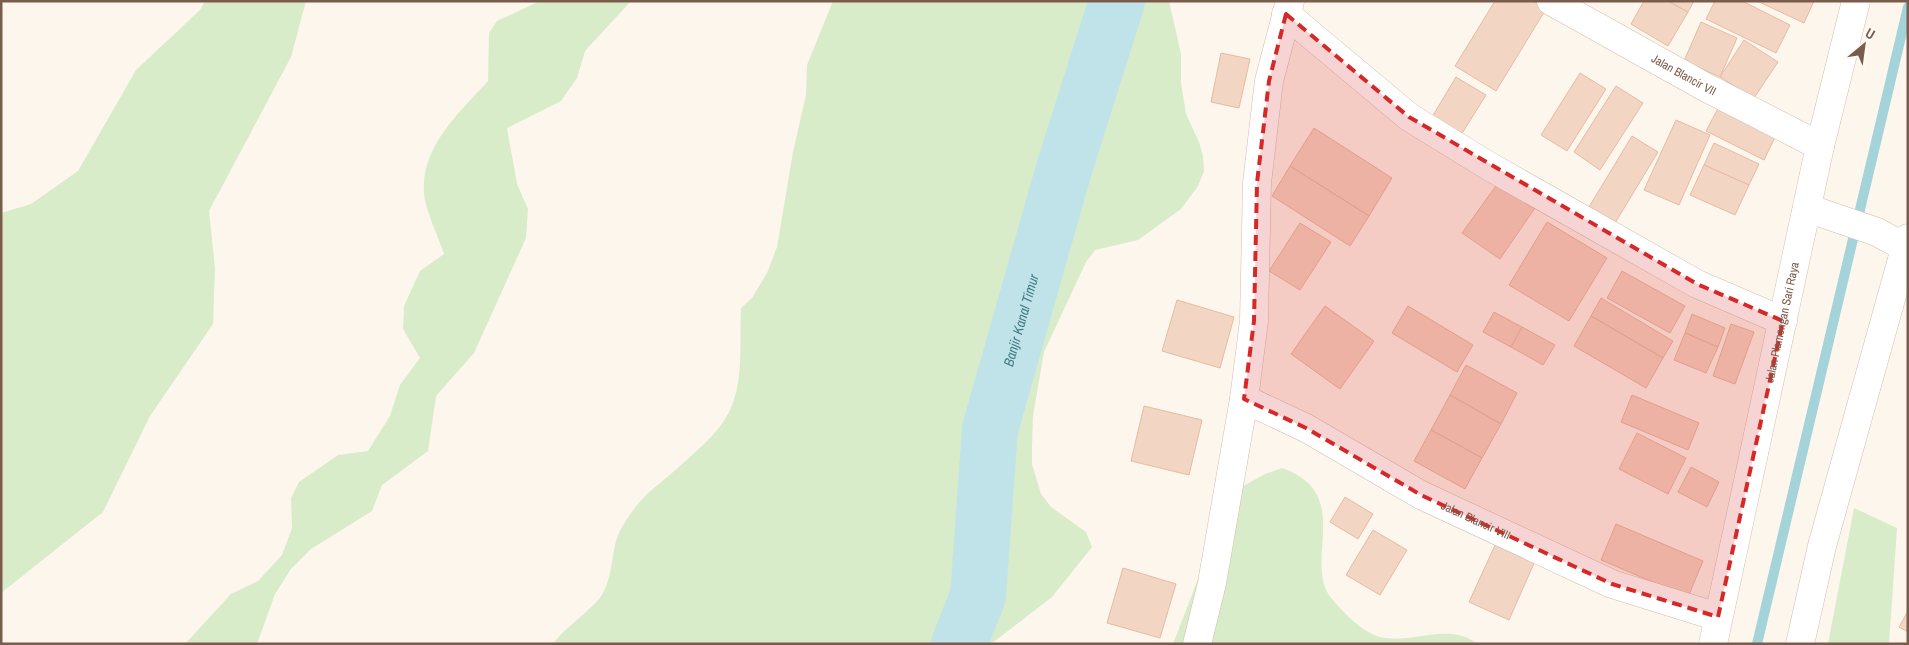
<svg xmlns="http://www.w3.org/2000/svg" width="1909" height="645" viewBox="0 0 1909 645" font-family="'Archivo Narrow',sans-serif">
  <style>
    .green { fill: #d8ecc9 }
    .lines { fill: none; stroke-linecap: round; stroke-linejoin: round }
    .stream { stroke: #a5d3da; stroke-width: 10 }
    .river { stroke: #bfe3e8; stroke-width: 56 }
    .building { fill: #f3d5c3; stroke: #e6bba3 }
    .street-casing { stroke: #d1beb0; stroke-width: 29 }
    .secondary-casing { stroke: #d6c0b0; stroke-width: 29 }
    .street { stroke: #fff; stroke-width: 28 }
    .secondary { stroke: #fff; stroke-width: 28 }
    .marked { fill: #d62828; fill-opacity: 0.2; stroke: #d62828; stroke-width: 4; stroke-dasharray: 10 6; stroke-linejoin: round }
    .labels { text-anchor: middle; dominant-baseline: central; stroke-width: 5; stroke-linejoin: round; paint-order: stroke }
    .street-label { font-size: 12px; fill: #7a5c4d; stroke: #fffaf3 }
    .water-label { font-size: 14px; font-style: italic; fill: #437c86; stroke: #fffaf3 }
  </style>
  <rect width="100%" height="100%" fill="#fdf6ec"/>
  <g class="green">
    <polygon points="205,1 306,1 291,57 209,211 215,268 213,324 150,416 103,512 1,593 1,213 31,204 78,171 136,70 200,10"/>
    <path d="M540,1H631L585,51L577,78L561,101L507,128L517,184L528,209L526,238L474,353L436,396L428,451L382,485L372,511L311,549L291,569L275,594L257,644H185L231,594L258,581L282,555L292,528L291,498L299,482L338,455L368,451L390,416L400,385L420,358L403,329L404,306L420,271L444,254C439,238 424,207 424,192C421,146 460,112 488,81L489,33L497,21Z"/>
    <path d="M833,1H1169L1181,54V83L1186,114L1199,142L1203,156L1204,171L1198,186L1181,209L1138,240L1095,250L1086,262L1044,352L1033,416L1032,446V464L1041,494L1051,507L1086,532L1092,547L1052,597L991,644H553C565,627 597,606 603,593C613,575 611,554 618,535C622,526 628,517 634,509C647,491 665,480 681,465C694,453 710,440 721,425C746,393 739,347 741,308L752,298L767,273L777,247L793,152L806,95L807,65Z"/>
    <path d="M1282,468C1356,494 1301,563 1332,599C1343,612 1363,633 1380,637C1410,645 1450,621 1477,644H1173L1198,579L1209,522L1238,489L1265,474Z"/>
    <polygon points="1854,508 1897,528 1889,644 1828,644"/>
  </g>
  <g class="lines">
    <polyline class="stream" points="1757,644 1908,7"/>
    <path class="river" id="s1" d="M959,644L978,596L990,429L1064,169L1117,1"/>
  </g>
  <g class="building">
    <polygon points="1495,1 1533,1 1546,9 1496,91 1455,66"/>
    <polygon points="1644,1 1668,1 1688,12 1668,46 1631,24"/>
    <polygon points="1668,1 1694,1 1688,12"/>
    <polygon points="1715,1 1742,1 1790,25 1776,53 1706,19"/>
    <polygon points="1757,1 1814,1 1804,23"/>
    <polygon points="1701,22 1737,38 1720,77 1684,61"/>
    <polygon points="1744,40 1778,62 1754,98 1720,77"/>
    <polygon points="1221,53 1250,59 1239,108 1211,102"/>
    <polygon points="1580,73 1606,89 1567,151 1541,135"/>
    <polygon points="1456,77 1486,95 1461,135 1432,117"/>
    <polygon points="1616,86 1643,103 1600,170 1574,152"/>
    <polygon points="1721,103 1778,131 1764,160 1706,131"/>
    <polygon points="1676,120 1710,135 1679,205 1644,190"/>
    <polygon points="1314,128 1392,178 1369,216 1290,166"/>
    <polygon points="1632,136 1658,152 1615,223 1589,207"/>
    <polygon points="1714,143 1759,164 1749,185 1704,165"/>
    <polygon points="1704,165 1749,185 1735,215 1690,195"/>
    <polygon points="1290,166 1369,216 1350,246 1272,196"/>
    <polygon points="1498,183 1535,208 1500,259 1462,233"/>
    <polygon points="1547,222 1607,258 1569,321 1509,285"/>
    <polygon points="1300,223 1331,242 1300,290 1269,271"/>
    <polygon points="1622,271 1685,306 1670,333 1607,298"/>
    <polygon points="1601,298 1673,341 1663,358 1591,316"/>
    <polygon points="1177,300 1234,317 1220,368 1162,351"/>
    <polygon points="1325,306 1374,341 1340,389 1291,354"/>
    <polygon points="1408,306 1473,345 1457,372 1392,333"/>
    <polygon points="1494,312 1522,327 1511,347 1483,332"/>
    <polygon points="1692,314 1725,328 1718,347 1685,333"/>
    <polygon points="1591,316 1663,358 1646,388 1574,346"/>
    <polygon points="1731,324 1754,332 1735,384 1713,376"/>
    <polygon points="1522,327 1555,345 1543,365 1511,347"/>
    <polygon points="1685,333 1718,347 1706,373 1674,360"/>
    <polygon points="1466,365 1517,393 1501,424 1450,395"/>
    <polygon points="1450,395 1501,424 1482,458 1431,430"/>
    <polygon points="1632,395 1699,423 1688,450 1621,422"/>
    <polygon points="1144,406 1202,420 1189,475 1131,461"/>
    <polygon points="1431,430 1482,458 1465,489 1414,461"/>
    <polygon points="1637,433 1686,458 1668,494 1619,469"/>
    <polygon points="1691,467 1719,482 1707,507 1678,492"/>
    <polygon points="1345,497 1373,514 1358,539 1330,522"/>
    <polygon points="1616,524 1703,561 1688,597 1601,560"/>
    <polygon points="1373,530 1407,550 1380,595 1346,575"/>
    <polygon points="1496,543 1535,561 1509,620 1469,602"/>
    <polygon points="1123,568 1176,584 1160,638 1107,623"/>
    <polygon points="1908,611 1908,632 1899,627"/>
  </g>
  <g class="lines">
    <defs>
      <g id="street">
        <path id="s2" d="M1551,1L1705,87L1820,146"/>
        <polyline points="1286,14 1409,117 1487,165 1697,284 1783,321"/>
        <polyline points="1807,208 1877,232 1908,249"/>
        <path id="s3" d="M1244,399L1306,428L1421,495L1612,584L1718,617"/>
        <polyline points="1197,644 1212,583 1244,399 1254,321 1257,183 1269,81 1290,1"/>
        <polyline points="1800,644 1822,546 1908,238"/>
      </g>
      <g id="secondary">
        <path id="s4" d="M1713,644L1820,146L1856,1"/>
      </g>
    </defs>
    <use href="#street" class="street-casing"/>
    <use href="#secondary" class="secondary-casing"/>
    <use href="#street" class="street"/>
    <use href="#secondary" class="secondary"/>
  </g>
  <path class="marked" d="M1286,14L1409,117L1697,284L1783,321L1718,617L1612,584L1421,495L1306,428L1244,399L1254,321L1257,183L1269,81Z"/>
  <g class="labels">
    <g class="street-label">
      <text stroke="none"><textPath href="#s2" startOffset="152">Jalan Blancir VII</textPath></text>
      <text stroke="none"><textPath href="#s4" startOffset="329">Jalan Plamongan Sari Raya</textPath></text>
      <text stroke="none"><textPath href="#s3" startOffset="262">Jalan Blancir VIII</textPath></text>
    </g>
    <g class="water-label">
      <text stroke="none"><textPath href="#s1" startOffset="332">Banjir Kanal Timur</textPath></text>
    </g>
  </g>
  <rect width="1909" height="645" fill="none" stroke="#7a5c4d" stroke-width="5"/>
  <g transform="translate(1864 45) rotate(29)" stroke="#fffaf3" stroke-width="4" paint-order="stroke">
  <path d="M0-4L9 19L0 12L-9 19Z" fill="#7a5c4d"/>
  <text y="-8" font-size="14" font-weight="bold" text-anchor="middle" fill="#7a5c4d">U</text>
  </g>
</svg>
